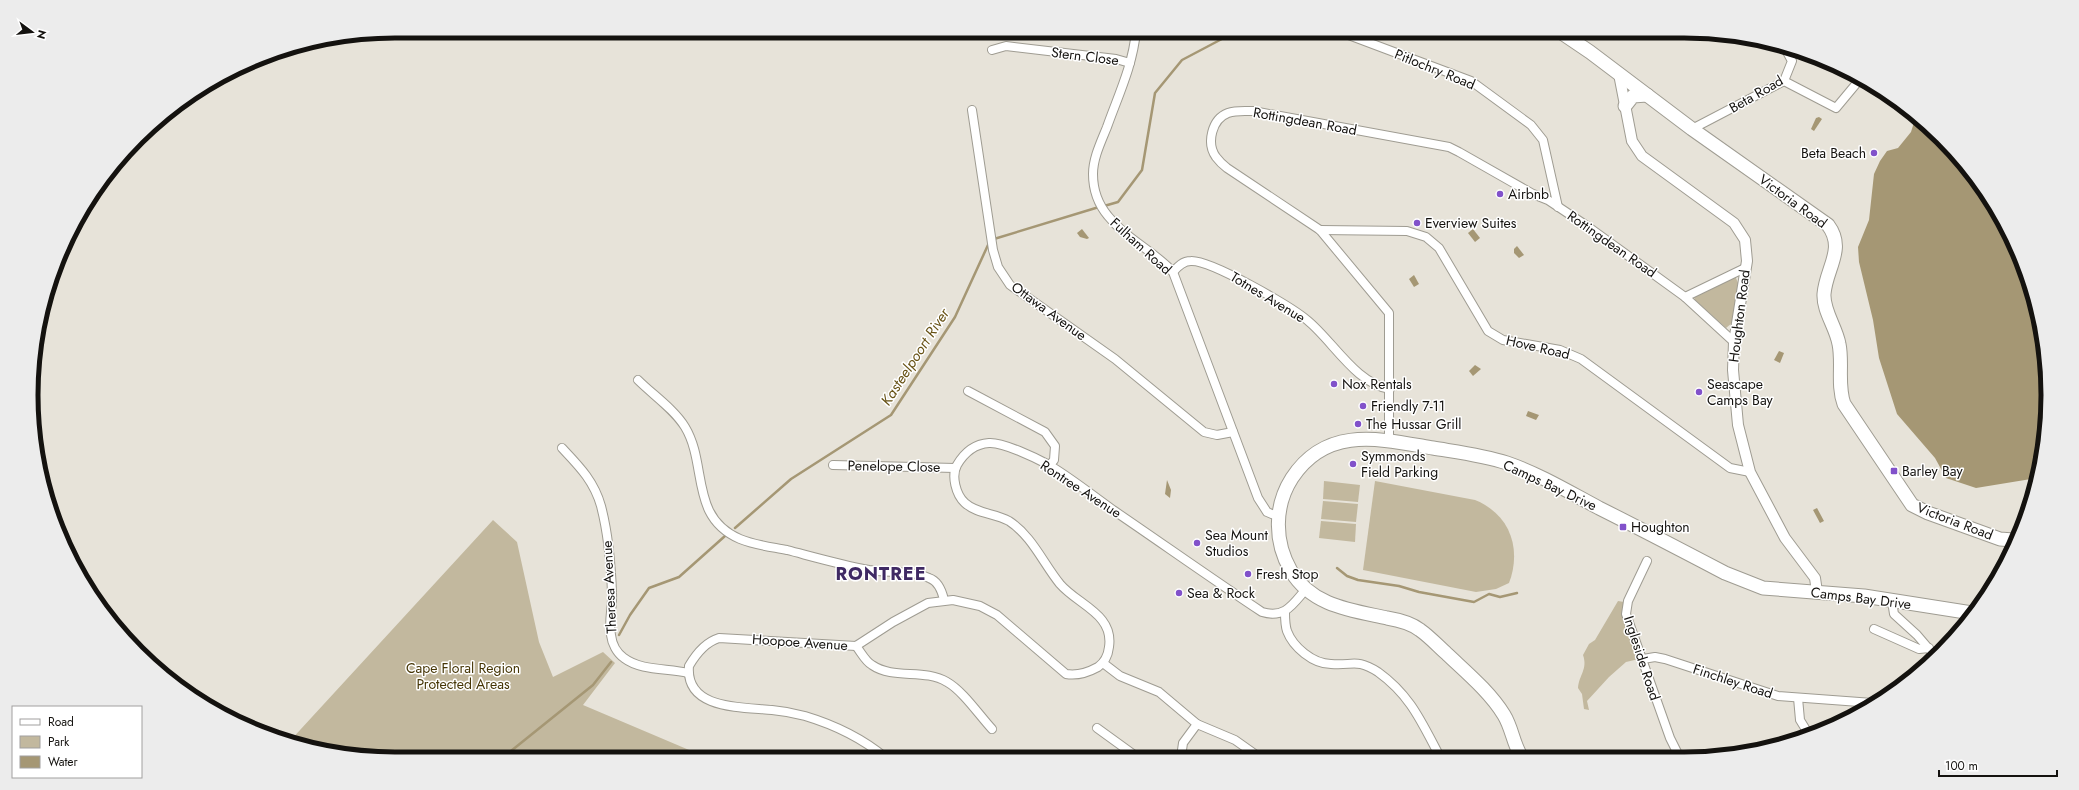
<svg xmlns="http://www.w3.org/2000/svg" width="2079" height="790" viewBox="0 0 2079 790" font-family="Jost,sans-serif">
  <style>
    .green { fill: #c2b89e }
    .water { fill: #a59774 }
    .lines { fill: none; stroke-linecap: round; stroke-linejoin: round }
    .stream { stroke: #a59774; stroke-width: 2.5 }
    .minor-casing { stroke: #9f9c92; stroke-width: 10 }
    .tertiary-casing { stroke: #9f9c92; stroke-width: 12 }
    .primary-casing { stroke: #9f9c92; stroke-width: 15 }
    .minor { stroke: #fff; stroke-width: 8 }
    .tertiary { stroke: #fff; stroke-width: 10 }
    .primary { stroke: #fff; stroke-width: 13 }
    .poi-dot { fill: #8151ca; stroke: #fff; stroke-width: 1.5 }
    .labels { text-anchor: middle; dominant-baseline: central; stroke-width: 3; stroke-linejoin: round; paint-order: stroke }
    .street-label { font-size: 14px; fill: #14120f; stroke: #fff }
    .poi-label { font-size: 14px; fill: #14120f; stroke: #fff; text-anchor: start }
    .park-label { font-size: 14px; fill: #453505; stroke: #fff }
    .water-label { font-size: 15px; font-style: italic; fill: #675215; stroke: #fff }
    .district-label { font-size: 18px; font-weight: bold; letter-spacing: 1px; fill: #3f2963; stroke: #fff }
    .rim { fill: none; stroke: #14120f; stroke-width: 5 }
  </style>
  <rect width="100%" height="100%" fill="#e7e3d9"/>
  <g class="green">
    <polygon points="1732,278 1736,278 1738,283 1732,323 1726,328 1695,300 1694,297"/>
    <polygon points="1324,481 1360,485 1358,502 1323,499"/>
    <path d="M1375,481L1475,500C1510,514 1522,549 1509,583L1496,589L1476,592L1363,570Z"/>
    <polygon points="1323,501 1358,504 1356,522 1321,519"/>
    <polygon points="493,520 517,542 539,642 553,677 603,652 615,663 583,705 708,758 395,759 301,747 289,742"/>
    <polygon points="1321,521 1356,524 1355,542 1319,538"/>
    <path d="M1618,601L1624,602L1623,615L1639,659L1626,662L1609,677L1587,701L1589,710L1584,709L1582,694L1578,688C1579,675 1588,669 1583,655L1589,644L1595,640Z"/>
  </g>
  <g class="water">
    <polygon points="1916,116 1958,155 1999,213 2029,278 2045,348 2047,419 2037,478 1976,488 1946,478 1935,458 1897,414 1879,358 1873,320 1859,262 1858,247 1869,220 1874,174 1880,161 1887,151 1898,148 1911,132"/>
    <polygon points="1819,117 1822,119 1814,131 1811,129 1816,118"/>
    <polygon points="1082,229 1089,238 1087,239 1080,237 1077,233"/>
    <polygon points="1473,229 1480,238 1475,242 1468,233"/>
    <polygon points="1517,246 1524,255 1519,258 1514,253 1514,249"/>
    <polygon points="1414,275 1419,284 1414,287 1409,279"/>
    <polygon points="1779,351 1784,353 1780,363 1774,360"/>
    <polygon points="1475,365 1481,369 1473,376 1469,371"/>
    <polygon points="1528,411 1539,415 1536,420 1526,416"/>
    <polygon points="1167,480 1171,490 1170,498 1165,494"/>
    <polygon points="1817,508 1824,521 1820,523 1813,510"/>
  </g>
  <g class="lines">
    <g class="stream">
      <polyline points="1104,206 1118,202 1142,170 1155,93 1182,60 1237,31"/>
      <polyline points="994,239 1099,207"/>
      <polyline points="735,528 791,479 891,415 955,317 988,245"/>
      <polyline points="1337,568 1347,576 1358,580 1399,586 1419,592 1474,602 1489,594 1500,597 1517,593"/>
      <polyline points="619,635 630,615 649,588 679,577 725,536"/>
      <polyline points="501,759 593,685 611,662"/>
    </g>
    <defs>
      <g id="minor">
        <path d="M1136,31C1133,65 1118,96 1107,127C1101,142 1093,158 1093,174C1093,190 1098,204 1108,216C1126,239 1154,251 1173,272L1258,498L1267,512L1279,517"/>
        <polyline points="1338,31 1471,81 1531,125 1543,140 1558,207"/>
        <polyline points="992,50 1006,46 1116,59 1130,63"/>
        <polyline points="1784,81 1836,108 1861,78"/>
        <polyline points="972,110 993,250 998,267 1010,285 1115,359 1204,432 1217,435 1233,432"/>
        <polyline points="1692,129 1784,81 1792,61 1786,50 1780,44"/>
        <polyline points="1320,230 1407,231 1426,237 1439,248 1488,331 1503,340 1560,350 1581,359 1730,468 1750,472"/>
        <path d="M1173,272C1178,266 1183,261 1191,261C1211,260 1290,306 1307,320C1333,341 1356,384 1390,389"/>
        <polyline points="1685,297 1745,268"/>
        <path d="M638,380C653,395 674,409 685,427C708,465 689,517 740,539C754,545 772,547 787,550C814,557 842,565 869,570C888,573 912,570 929,578C938,581 942,591 944,600"/>
        <polyline points="968,391 1045,432 1055,446 1054,460 1049,466"/>
        <path d="M1389,440V313L1320,230L1227,168C1223,165 1219,161 1216,157C1206,143 1212,119 1228,113C1236,110 1245,111 1253,111L1449,147L1459,152L1533,194L1548,200L1587,226L1685,297L1734,342"/>
        <path d="M562,448C579,466 594,481 601,506C608,533 611,564 612,593C613,607 608,621 611,635C612,644 617,653 624,658C641,671 668,668 688,673"/>
        <polyline points="833,465 955,468"/>
        <polyline points="1647,561 1628,601 1626,614 1670,738 1679,756"/>
        <polyline points="1892,601 1894,614 1917,635 1935,656"/>
        <path d="M1285,612C1285,618 1285,625 1287,631C1293,647 1313,664 1331,664C1353,666 1356,658 1378,672C1410,695 1421,721 1439,755"/>
        <polyline points="1874,629 1919,649 1929,648"/>
        <path d="M856,646C861,652 865,661 872,665C894,680 924,668 947,682C963,691 979,715 992,729"/>
        <polyline points="1643,659 1655,657 1665,659 1778,696 1873,703"/>
        <polyline points="1103,663 1120,676 1159,692 1197,724 1235,740 1259,757"/>
        <polyline points="1798,698 1800,720 1808,733"/>
        <polyline points="1097,728 1137,757"/>
        <polyline points="1181,757 1183,743 1197,724"/>
        <path d="M886,758C862,738 835,725 805,716C794,713 783,711 772,710C742,707 685,710 689,666C696,654 706,642 719,638L856,646L893,622L928,603L953,600L980,606L997,615L1066,674C1077,676 1087,673 1098,667C1105,662 1108,656 1109,647C1114,614 1078,605 1060,584C1043,563 1032,536 1009,521C995,513 977,514 965,503C956,495 951,476 957,465C964,453 974,444 989,443C1003,442 1036,458 1049,465C1071,478 1092,495 1113,510C1163,544 1212,579 1262,612C1285,619 1293,604 1306,589"/>
      </g>
      <polyline id="tertiary" points="1619,74 1632,141 1642,156 1734,223 1745,240 1747,261 1734,342 1733,370 1738,425 1750,472 1785,538 1815,578 1817,592"/>
      <g id="primary">
        <path d="M1559,31L1590,52L1692,129L1828,225C1846,249 1826,268 1824,294C1823,311 1836,327 1839,344C1843,363 1837,385 1844,404L1912,505L1928,513L2000,539L2013,540"/>
        <polyline points="1625,106 1633,96 1647,95"/>
        <path d="M1521,756C1513,743 1512,728 1504,715C1490,692 1466,672 1447,654C1438,646 1430,637 1420,630C1411,623 1399,620 1387,618C1350,610 1312,606 1291,571C1274,542 1274,506 1292,478C1327,425 1380,439 1433,448C1457,452 1483,455 1507,463C1539,474 1569,492 1599,508C1641,529 1683,551 1725,573L1763,588L1864,596L1972,613"/>
      </g>
    </defs>
    <use href="#minor" class="minor-casing"/>
    <use href="#tertiary" class="tertiary-casing"/>
    <use href="#primary" class="primary-casing"/>
    <use href="#minor" class="minor"/>
    <use href="#tertiary" class="tertiary"/>
    <use href="#primary" class="primary"/>
  </g>
  <g class="poi-dot">
    <circle cx="1874" cy="153" r="4"/>
    <circle cx="1500" cy="194" r="4"/>
    <circle cx="1417" cy="223" r="4"/>
    <circle cx="1334" cy="384" r="4"/>
    <circle cx="1699" cy="392" r="4"/>
    <circle cx="1363" cy="406" r="4"/>
    <circle cx="1358" cy="424" r="4"/>
    <circle cx="1353" cy="464" r="4"/>
    <rect x="1890" y="467" width="8" height="8" rx="2"/>
    <rect x="1619" y="523" width="8" height="8" rx="2"/>
    <circle cx="1197" cy="543" r="4"/>
    <circle cx="1248" cy="574" r="4"/>
    <circle cx="1179" cy="593" r="4"/>
  </g>
  <g class="labels">
    <g class="street-label">
      <text transform="translate(1085 56) rotate(7)">Stern Close</text>
      <text transform="translate(1435 69) rotate(22)">Pitlochry Road</text>
      <text transform="translate(1756 94) rotate(-30)">Beta Road</text>
      <text transform="translate(1305 121) rotate(10)">Rottingdean Road</text>
      <text transform="translate(1793 201) rotate(36)">Victoria Road</text>
      <text transform="translate(1612 244) rotate(35)">Rottingdean Road</text>
      <text transform="translate(1141 246) rotate(42)">Fulham Road</text>
      <text transform="translate(1268 297) rotate(31)">Totnes Avenue</text>
      <text transform="translate(1049 311) rotate(36)">Ottawa Avenue</text>
      <text transform="translate(1739 316) rotate(-83)">Houghton Road</text>
      <text transform="translate(1538 347) rotate(13)">Hove Road</text>
      <text transform="translate(894 466) rotate(1)">Penelope Close</text>
      <text transform="translate(1550 485) rotate(25)">Camps Bay Drive</text>
      <text transform="translate(1081 489) rotate(33)">Rontree Avenue</text>
      <text transform="translate(1955 521) rotate(21)">Victoria Road</text>
      <text transform="translate(609 587) rotate(-93)">Theresa Avenue</text>
      <text transform="translate(1861 598) rotate(7)">Camps Bay Drive</text>
      <text transform="translate(800 642) rotate(4)">Hoopoe Avenue</text>
      <text transform="translate(1642 658) rotate(72)">Ingleside Road</text>
      <text transform="translate(1733 681) rotate(18)">Finchley Road</text>
    </g>
    <g class="poi-label">
      <text x="1866" y="153" text-anchor="end">Beta Beach</text>
      <text x="1508" y="194">Airbnb</text>
      <text x="1425" y="223">Everview Suites</text>
      <text x="1342" y="384">Nox Rentals</text>
      <text x="1707" y="384">Seascape<tspan x="1707" dy="16">Camps Bay</tspan></text>
      <text x="1371" y="406">Friendly 7-11</text>
      <text x="1366" y="424">The Hussar Grill</text>
      <text x="1361" y="456">Symmonds<tspan x="1361" dy="16">Field Parking</tspan></text>
      <text x="1902" y="471">Barley Bay</text>
      <text x="1631" y="527">Houghton</text>
      <text x="1205" y="535">Sea Mount<tspan x="1205" dy="16">Studios</tspan></text>
      <text x="1256" y="574">Fresh Stop</text>
      <text x="1187" y="593">Sea &amp; Rock</text>
    </g>
    <g class="park-label">
      <text x="463" y="668">Cape Floral Region<tspan x="463" dy="16">Protected Areas</tspan></text>
    </g>
    <g class="water-label">
      <text transform="translate(915 357) rotate(-57)">Kasteelpoort River</text>
    </g>
    <g class="district-label">
      <text x="881" y="574">RONTREE</text>
    </g>
  </g>
  <path d="M0 0H2079V790H0ZM395 38H1684A357 357 0 0 1 2041 395V395A357 357 0 0 1 1684 752H395A357 357 0 0 1 38 395V395A357 357 0 0 1 395 38Z" fill="#ececec" fill-rule="evenodd"/>
  <path class="rim" d="M395 38H1684A357 357 0 0 1 2041 395V395A357 357 0 0 1 1684 752H395A357 357 0 0 1 38 395V395A357 357 0 0 1 395 38Z"/>
  <rect x="12" y="706" width="130" height="72" fill="#ffffff" stroke="#a1a09f"/>
  <rect x="20" y="719" width="20" height="6" fill="#ffffff" stroke="#a1a09f"/>
  <text x="48" y="726" font-size="12" fill="#14120f">Road</text>
  <rect x="20" y="736" width="20" height="12" fill="#c2b89e" stroke="#a1a09f"/>
  <text x="48" y="746" font-size="12" fill="#14120f">Park</text>
  <rect x="20" y="756" width="20" height="12" fill="#a59774" stroke="#a1a09f"/>
  <text x="48" y="766" font-size="12" fill="#14120f">Water</text>
  <g transform="translate(32 32) rotate(105)" stroke="#ffffff" stroke-width="3" paint-order="stroke">
  <path d="M0-3L7 15L0 10L-7 15Z" fill="#14120f"/>
  <text y="-6" font-size="11" font-weight="bold" text-anchor="middle" fill="#14120f">N</text>
  </g>
  <path d="M1939 770v6h118v-6" fill="none" stroke="#14120f" stroke-width="2"/>
  <text x="1945" y="770" font-size="12" fill="#14120f" stroke="#ffffff" stroke-width="3" paint-order="stroke">100 m</text>
</svg>
